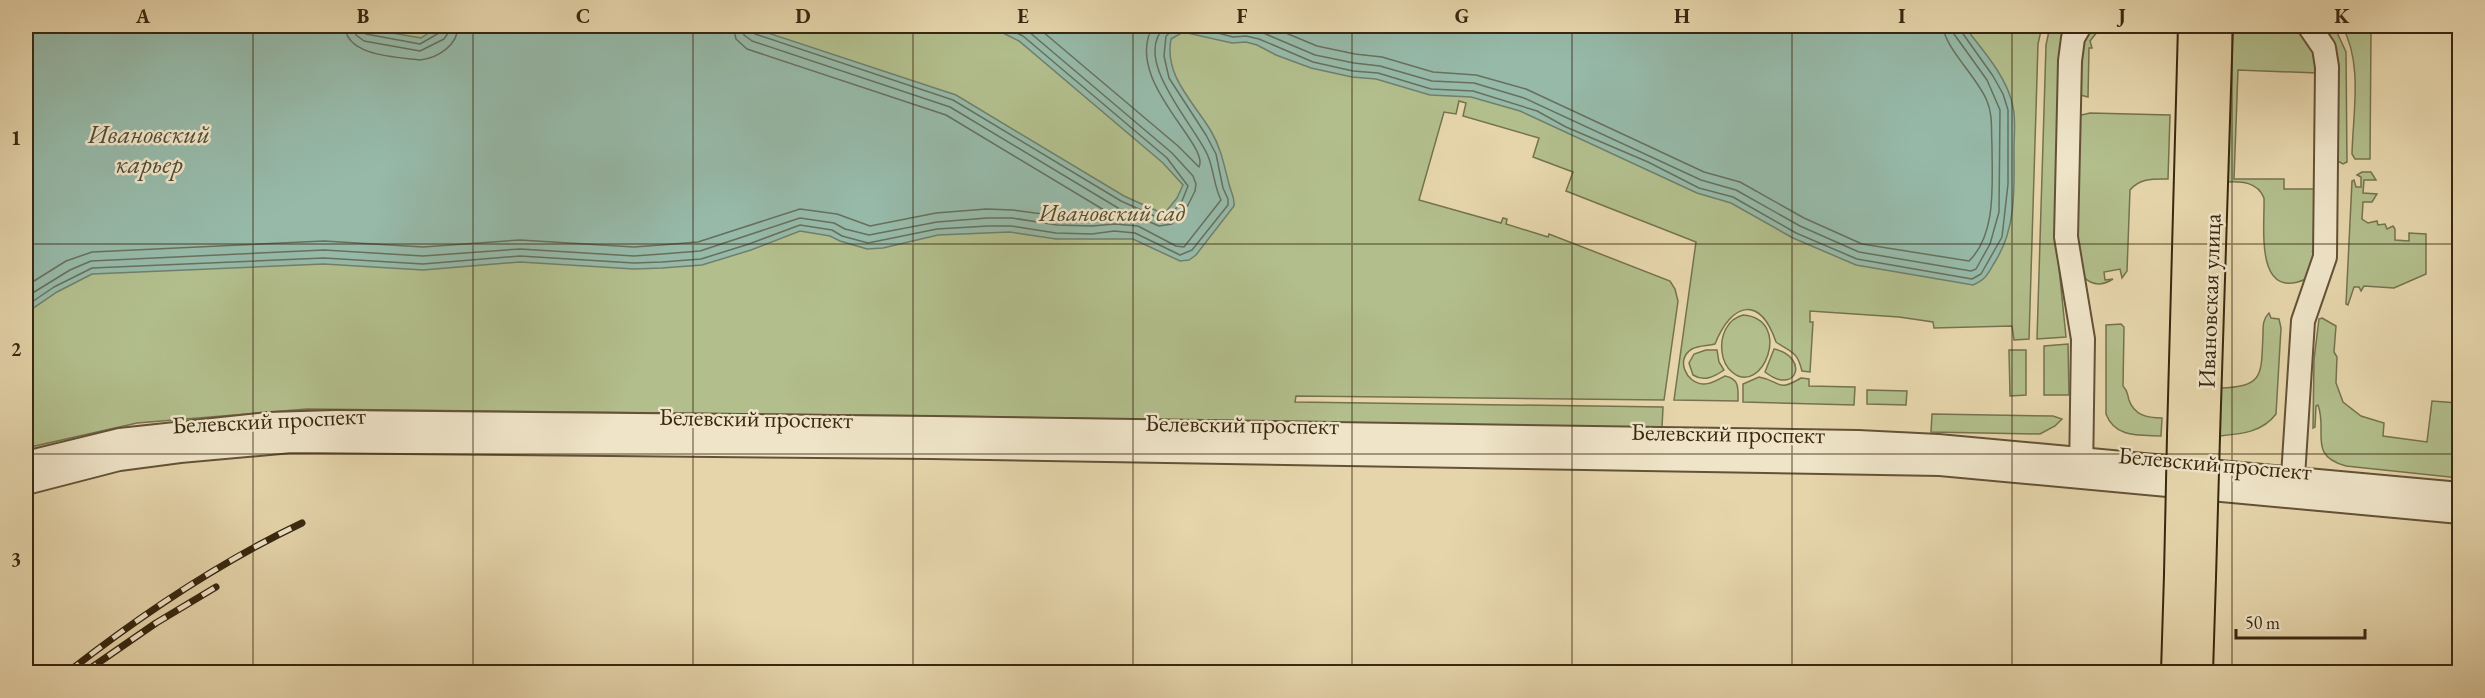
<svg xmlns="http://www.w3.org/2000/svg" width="2485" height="698" viewBox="0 0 2485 698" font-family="'EB Garamond',serif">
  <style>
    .green { fill: #b2be8c; stroke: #75724e; stroke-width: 1.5 }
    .water { fill: #96b9a8; stroke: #707f6b; stroke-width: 1.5 }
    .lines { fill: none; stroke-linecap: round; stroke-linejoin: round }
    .shore { stroke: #67705c; stroke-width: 1.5 }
    .minor-casing { stroke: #645236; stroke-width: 26 }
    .major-casing { stroke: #38270f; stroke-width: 32 }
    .minor { stroke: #efe4c8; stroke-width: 22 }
    .major { stroke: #e6d5ab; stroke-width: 28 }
    .rail-casing { stroke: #38270f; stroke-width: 7 }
    .rail { stroke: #efe4c8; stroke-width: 4.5; stroke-dasharray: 14; stroke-linecap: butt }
    .major-bridge-casing { stroke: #38270f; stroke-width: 32; stroke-linecap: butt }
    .major-bridge { stroke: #e6d5ab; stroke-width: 28 }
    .grid { fill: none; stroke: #38270f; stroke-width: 1.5; stroke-opacity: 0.55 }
    .labels { text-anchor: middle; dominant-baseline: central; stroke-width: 5; stroke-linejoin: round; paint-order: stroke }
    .park-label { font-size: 24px; font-style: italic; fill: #564d2e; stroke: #efe4c8 }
    .street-label { font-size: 24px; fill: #38270f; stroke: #efe4c8 }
    .water-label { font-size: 26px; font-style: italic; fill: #504c35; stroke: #efe4c8 }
    .neatline { fill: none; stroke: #38270f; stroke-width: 2 }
    .grid-label { font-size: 20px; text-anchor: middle; font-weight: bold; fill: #38270f }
  </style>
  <rect width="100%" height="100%" fill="#e6d5ab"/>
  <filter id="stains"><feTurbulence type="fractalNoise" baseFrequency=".00333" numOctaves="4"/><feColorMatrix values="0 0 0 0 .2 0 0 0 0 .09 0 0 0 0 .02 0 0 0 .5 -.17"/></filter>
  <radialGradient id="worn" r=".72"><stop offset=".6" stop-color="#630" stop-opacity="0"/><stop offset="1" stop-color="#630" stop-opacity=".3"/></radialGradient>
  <g class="green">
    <path d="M26,26H2042L2038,44L2029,339L2014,340L2012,326L1934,328L1933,322L1899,317L1810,311V322H1813L1810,372L1802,371C1797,351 1792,353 1776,342C1760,295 1732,302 1715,344C1708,346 1699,345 1692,349C1675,359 1686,383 1703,384C1711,385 1719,379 1725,376C1740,379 1738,389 1738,401L1674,400L1696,242L1566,191L1573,172L1533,157L1539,138L1463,116L1466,103L1459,101L1456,114L1444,112L1419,200L1501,223L1503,218L1507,219L1506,224L1548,237L1549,234L1670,281L1675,289L1678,301L1664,400L1296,396L1295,402L1663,407L1662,428L944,416L307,409L137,423L26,448Z"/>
    <polygon points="2050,26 2066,26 2062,38 2057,248 2066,337 2037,339 2046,45"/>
    <polygon points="2091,26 2102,26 2090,41 2092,48 2089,48 2088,97 2080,95 2082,41"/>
    <path d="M2230,26H2298L2317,54L2316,136L2317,73L2238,70L2234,179H2284V189H2314L2315,168H2317L2315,249L2313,251H2315L2306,279C2254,302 2265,226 2264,198C2258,182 2241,181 2226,182Z"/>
    <polygon points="2325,26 2334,26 2346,52 2347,162 2343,164 2336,160 2336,53 2333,41"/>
    <path d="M2342,26H2388L2380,33L2371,32L2370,159H2355L2352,154C2353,112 2363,63 2342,26Z"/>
    <path d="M2090,113L2170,115L2168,179C2153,179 2140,178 2130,190L2127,271L2122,278L2120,269L2104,272L2105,280L2113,279C2096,290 2082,281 2077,264V116Z"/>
    <polygon points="2362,172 2371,172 2376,180 2364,180 2363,193 2377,194 2372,202 2363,202 2362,219 2368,223 2377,221 2378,225 2385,224 2387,229 2393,226 2395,229 2395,240 2409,241 2409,233 2426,234 2426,274 2394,288 2364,286 2361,291 2359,287 2354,287 2348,305 2346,304 2352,181 2354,180 2356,187 2361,187 2361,177 2357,175"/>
    <path d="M2269,313L2271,318L2279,319L2281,328L2276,414C2262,433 2239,434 2218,436L2220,388C2265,387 2261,374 2263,334C2263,325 2263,319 2269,313Z"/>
    <path d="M1743,315C1794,319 1762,398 1732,372C1726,367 1723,360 1722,352C1720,336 1727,319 1743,315Z"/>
    <path d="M2322,318L2336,326L2334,352L2337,357L2336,383L2343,402L2361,416L2384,423L2383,436L2427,442L2432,401L2458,403L2459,478L2346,466C2307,455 2328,432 2318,405L2316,406L2315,427L2313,428L2314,360L2319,319Z"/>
    <path d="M2121,324L2124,327L2123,386C2128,391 2127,393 2129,400C2134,415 2147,418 2162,418L2161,436C2139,435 2115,438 2106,414V325Z"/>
    <polygon points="2068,344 2069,395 2044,395 2044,346"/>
    <path d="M1774,349C1810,357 1797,397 1765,372Z"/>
    <path d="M1706,350H1717L1719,362L1724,370C1714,377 1704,382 1693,375L1689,363L1694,354Z"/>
    <polygon points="2009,350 2026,350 2026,395 2010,396"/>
    <path d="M1759,377C1782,381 1776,393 1801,378L1809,379V386L1855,387L1854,405L1743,402V384Z"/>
    <polygon points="1867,390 1907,391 1906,405 1867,404"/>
    <polygon points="1932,414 2053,416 2062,419 2055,426 2040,434 1931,432"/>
  </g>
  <path class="water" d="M26,26L357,27L421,38L436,28L434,26H747L956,95L1124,196L1164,214L1177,198L1183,185L1163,163L1019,41L989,26H1964C1982,49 2008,78 2013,107C2016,120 2014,135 2014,148C2014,186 2017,226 1996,260C1988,273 1988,278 1973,285L1856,265L1793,238L1731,203L1697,193L1520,111L1471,97L1430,95L1376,79L1352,77L1311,68L1276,55L1257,45L1246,42L1232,43L1183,32L1171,39C1164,76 1193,101 1211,131C1221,148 1224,165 1229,184C1231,193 1235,197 1234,206L1196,255L1189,260L1180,261L1133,239H1056L1010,232L938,235L883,248L867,249L840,241L830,236L800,231L751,250L702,265L662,268L634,269L520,262L423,270L324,264L92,274L57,292L26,313Z"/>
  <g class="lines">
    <g class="shore">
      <path d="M345,26C346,56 396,57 420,60C438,58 458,45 458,26"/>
      <polyline points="354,26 356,35 364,41 420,51 444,39 448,33 449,26"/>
      <polyline points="361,26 362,31 366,34 420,44 439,33 442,26"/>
      <polyline points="742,26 744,35 752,41 950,107 1118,208 1159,226 1172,224 1188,205 1195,191 1196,184 1193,176 1172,153 1028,31 1019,26"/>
      <polyline points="750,26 751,31 755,34 953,100 1121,201 1161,219 1169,217 1182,201 1188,186 1167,158 1023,36 1002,26"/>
      <path d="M1036,26L1178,146L1199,167C1211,145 1122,80 1153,26"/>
      <polyline points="1220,26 1235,30 1247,29 1261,32 1315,55 1354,63 1380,66 1432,81 1474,83 1524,98 1701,180 1736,190 1800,226 1859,252 1971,271 1976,269 1990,244 1999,212 2000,110 1987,80 1954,34 1952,26"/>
      <path d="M1269,26L1317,46L1355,54L1382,57L1433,72L1476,75L1526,89L1704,172L1740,182L1804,218L1862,244L1969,261C1997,234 1992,183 1992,146C1991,131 1993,115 1987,101C1978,78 1944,47 1943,26"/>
      <polyline points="26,286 66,261 92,252 324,241 423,247 520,240 634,247 661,245 698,242 800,209 837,214 870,226 936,213 986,209 1013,210 1058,216 1091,217 1106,214 1104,210 946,115 747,49 736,39 733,26"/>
      <path d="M26,297L70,270L91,261L324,250L423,256L520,249L634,256L662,254L700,251L800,218L834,223L845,229L869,235L937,222L987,218H1012L1057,225L1092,226L1115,224L1138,226L1176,246L1184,247L1221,200C1214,186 1214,171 1208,156C1195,125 1129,58 1166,26"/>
      <polyline points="26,306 54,287 92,268 324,258 423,264 520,256 634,263 662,262 701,259 749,244 800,225 832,230 842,236 868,243 937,229 988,226 1011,226 1056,233 1092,234 1114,231 1135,233 1180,255 1192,250 1228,205 1228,199 1223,188 1216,154 1206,135 1169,78 1164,56 1166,36 1175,28 1191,26 1233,37 1246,36 1259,39 1313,62 1353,71 1378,73 1431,89 1473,91 1537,111 1566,127 1648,162 1699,188 1733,197 1796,233 1857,259 1972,279 1981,274 2002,237 2008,184 2008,110 2003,94 1993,76 1961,31 1960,26"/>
    </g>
    <defs>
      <g id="minor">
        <polyline points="2080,26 2073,38 2070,61 2066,237 2083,339 2081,474"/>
        <polyline points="26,463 120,440 268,424 336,422 934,428 1858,442 1938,446 2460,494"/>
        <polyline points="26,483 119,459 180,451 291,441 931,447 1940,464 2460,512"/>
        <polyline points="2292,492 2303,321 2325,257 2327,67 2324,48 2309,26"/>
      </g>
      <g id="major">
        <polyline points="2182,436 2193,26"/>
        <polyline points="2205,436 2218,26"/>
        <polyline points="2176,672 2179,575"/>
        <polyline points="2198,672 2201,577"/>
      </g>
    </defs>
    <use href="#minor" class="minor-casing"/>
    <use href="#major" class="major-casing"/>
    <use href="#minor" class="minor"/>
    <use href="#major" class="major"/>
    <defs>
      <g id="rail">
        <path d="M68,672C141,615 218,563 302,523"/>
        <polyline points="85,672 156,623 216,587"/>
      </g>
    </defs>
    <use href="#rail" class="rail-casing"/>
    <use href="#rail" class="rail"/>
    <defs>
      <g id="major-bridge">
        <polyline points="2179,575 2182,436"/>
        <polyline points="2201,577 2205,436"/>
      </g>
    </defs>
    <use href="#major-bridge" class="major-bridge-casing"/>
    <use href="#major-bridge" class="major-bridge"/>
  </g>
  <path class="grid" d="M253,26V672M473,26V672M693,26V672M913,26V672M1133,26V672M1352,26V672M1572,26V672M1792,26V672M2012,26V672M2232,26V672M26,244H2460M26,454H2460"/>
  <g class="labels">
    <g class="park-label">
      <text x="1112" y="212">Ивановский сад</text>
    </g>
    <g class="street-label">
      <text transform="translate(2209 301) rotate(-88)">Ивановская улица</text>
      <text transform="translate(756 418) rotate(1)">Белевский проспект</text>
      <text transform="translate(269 420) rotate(-3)">Белевский проспект</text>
      <text transform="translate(1242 424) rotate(1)">Белевский проспект</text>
      <text transform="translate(1728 433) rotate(1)">Белевский проспект</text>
      <text transform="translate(2215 463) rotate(5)">Белевский проспект</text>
    </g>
    <g class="water-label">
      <text x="149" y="134">Ивановский<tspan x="149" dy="30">карьер</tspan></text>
    </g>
  </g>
  <rect width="2485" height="698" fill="none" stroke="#e6d5ab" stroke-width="66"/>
  <path d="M2236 629v9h129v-9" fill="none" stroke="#38270f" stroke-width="3"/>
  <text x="2245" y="629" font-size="18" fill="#38270f" stroke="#efe4c8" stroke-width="4.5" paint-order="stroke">50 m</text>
  <rect x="33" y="33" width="2419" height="632" class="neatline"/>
  <g class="grid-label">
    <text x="143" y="23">A</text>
    <text x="363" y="23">B</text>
    <text x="583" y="23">C</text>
    <text x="803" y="23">D</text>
    <text x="1023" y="23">E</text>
    <text x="1242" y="23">F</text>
    <text x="1462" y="23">G</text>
    <text x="1682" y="23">H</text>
    <text x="1902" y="23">I</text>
    <text x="2122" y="23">J</text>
    <text x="2342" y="23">K</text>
    <text x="16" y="145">1</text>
    <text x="16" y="356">2</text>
    <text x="16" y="566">3</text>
  </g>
  <rect width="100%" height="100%" filter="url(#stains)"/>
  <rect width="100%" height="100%" fill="url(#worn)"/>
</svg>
